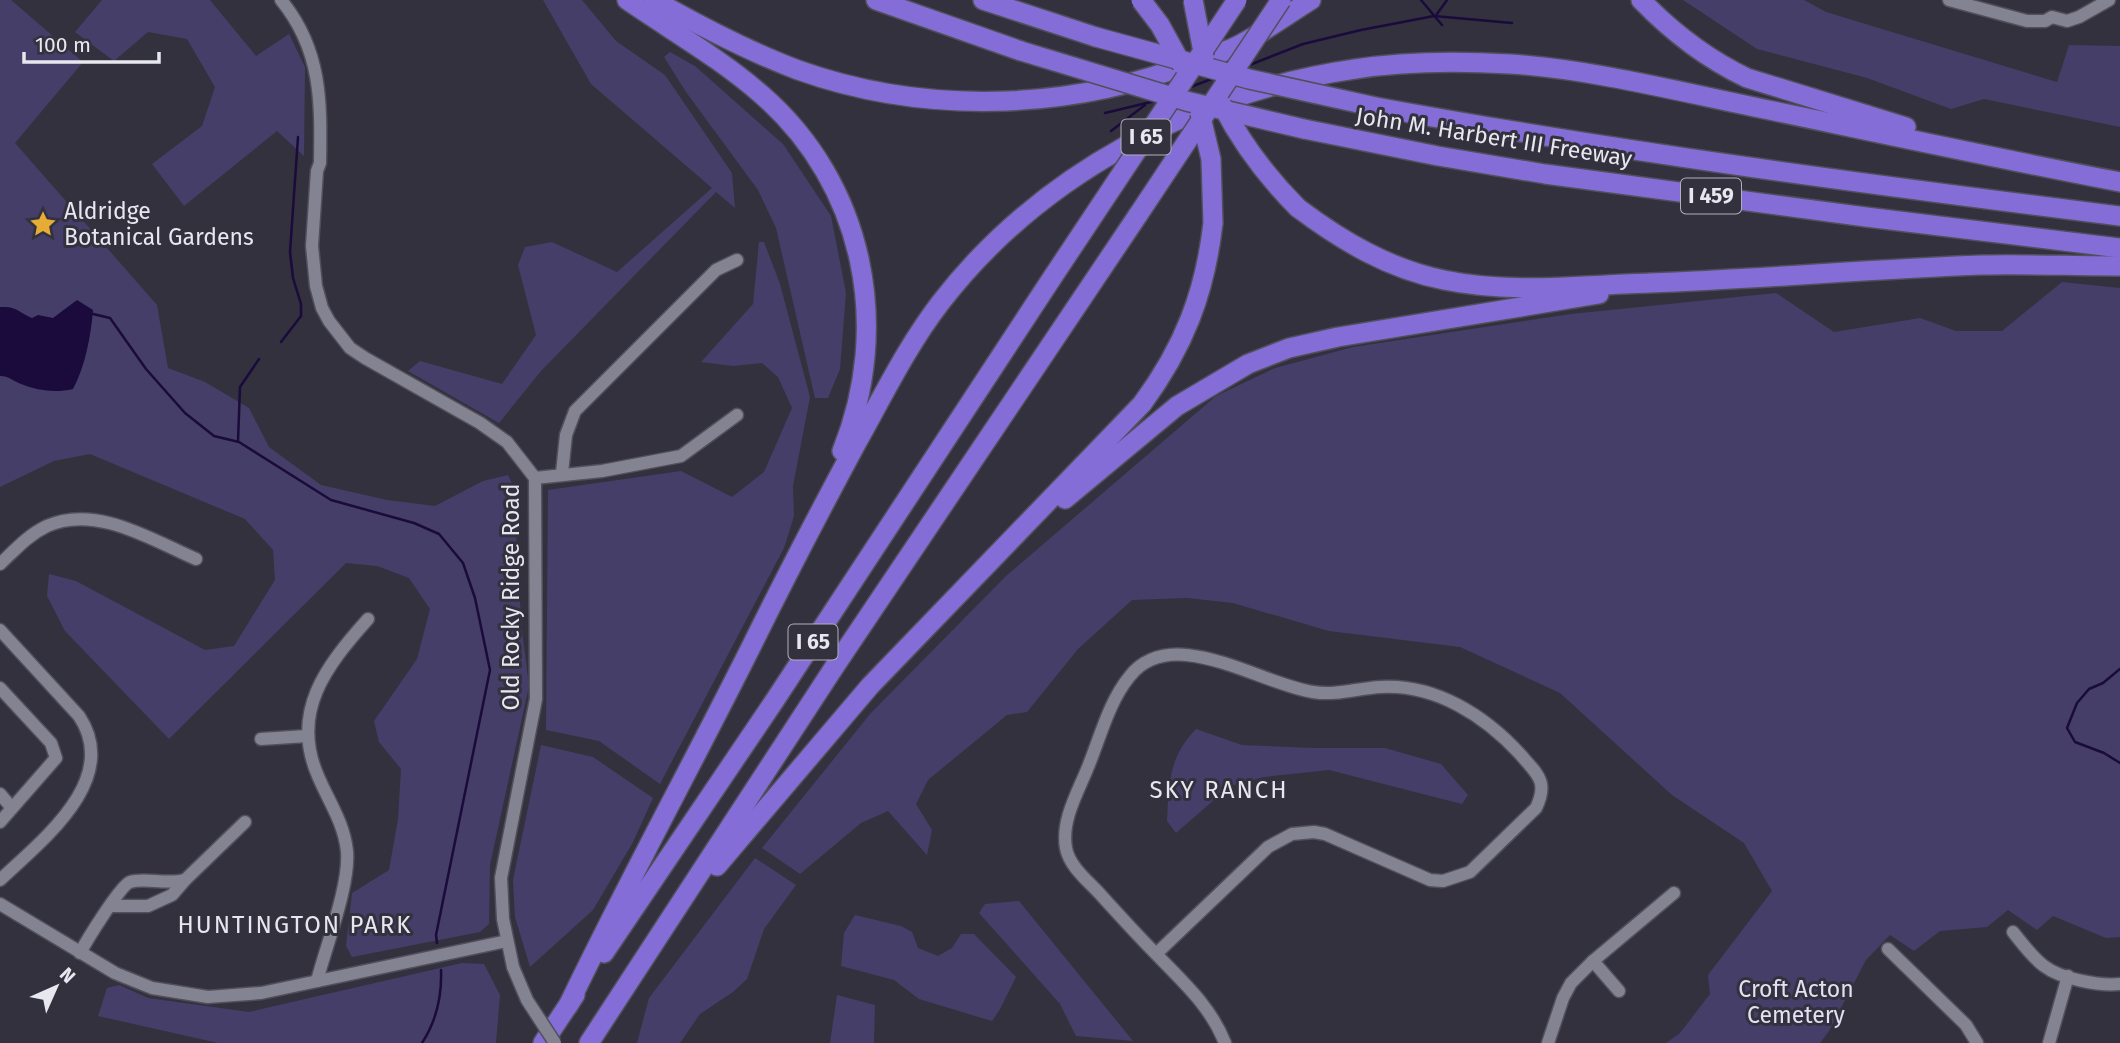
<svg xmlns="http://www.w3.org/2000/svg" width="2120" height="1043" viewBox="0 0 2120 1043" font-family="'Fira Sans',sans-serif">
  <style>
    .green { fill: #453e68 }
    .water { fill: #1a0b3c }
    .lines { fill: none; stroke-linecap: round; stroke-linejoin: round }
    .stream { stroke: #1a0b3c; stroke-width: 2.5 }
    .minor-casing { stroke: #504f5a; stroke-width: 15 }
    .highway-casing { stroke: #504f5a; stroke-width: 22 }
    .minor { stroke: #848392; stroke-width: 12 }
    .highway { stroke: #846dd7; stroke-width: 19 }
    .minor-bridge-casing { stroke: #504f5a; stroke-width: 15; stroke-linecap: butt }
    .highway-bridge-casing { stroke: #504f5a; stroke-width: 22; stroke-linecap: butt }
    .minor-bridge { stroke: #848392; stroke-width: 12 }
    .highway-bridge { stroke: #846dd7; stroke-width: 19 }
    .labels { text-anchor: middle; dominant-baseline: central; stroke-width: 6; stroke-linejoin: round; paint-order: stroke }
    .shield { fill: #33313e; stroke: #b1b0ba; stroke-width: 2 }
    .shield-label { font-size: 21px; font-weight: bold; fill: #e7e7ef }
    .street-label { font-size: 23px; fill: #e7e7ef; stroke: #33313e }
    .poi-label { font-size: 23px; fill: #e7e7ef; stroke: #33313e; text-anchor: start }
    .park-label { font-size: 23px; fill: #e2e0f2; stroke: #33313e }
    .neighbourhood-label { font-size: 24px; letter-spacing: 2px; fill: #e7e7ef; stroke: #33313e }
  </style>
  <rect width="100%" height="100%" fill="#33313e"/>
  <g class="green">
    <polygon points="0,0 11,0 83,62 15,143 157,305 168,368 205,382 249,408 269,447 321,485 387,500 435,506 483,481 508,475 518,496 516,547 522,631 529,686 490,865 489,924 480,932 352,957 346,946 352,893 389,870 398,819 401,769 379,742 374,721 417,659 430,609 409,578 377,566 346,563 169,739 65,631 47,596 49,574 76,581 205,650 234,646 275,580 273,550 245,519 90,454 54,461 0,487"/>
    <polygon points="102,0 210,0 256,56 289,34 305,67 304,156 277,131 184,206 152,164 202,126 215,87 187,39 148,32 114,61 75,32"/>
    <polygon points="543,0 582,0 616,41 665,75 732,173 735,208 716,192 541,371 499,423 408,371 420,361 502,384 536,335 518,265 525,247 552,242 617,272 712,188 591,84"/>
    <polygon points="1683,0 1804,0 1826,12 2057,82 2069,45 2120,46 2120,127 1984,99 1951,109 1867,78 1757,49"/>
    <polygon points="670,52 695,66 783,144 831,216 846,293 840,369 828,398 815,398 776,228 758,190 686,92 664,57"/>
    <polygon points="759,242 764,242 780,284 810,397 793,486 794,516 784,548 660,784 599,741 546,730 548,490 681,471 732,497 764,472 792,408 778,377 762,363 733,366 701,362 753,304"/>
    <polygon points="2062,282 2120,288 2120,937 2106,938 2053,916 2037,930 2008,910 1987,927 1940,931 1914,951 1890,935 1866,960 1829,1031 1820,1043 1666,1043 1680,1033 1710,994 1708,975 1772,891 1744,843 1672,795 1560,693 1460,647 1329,631 1233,603 1187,598 1132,600 1078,649 1027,712 1007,715 928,780 916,804 932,830 927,855 888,811 861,823 800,874 762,848 870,714 1006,576 1216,396 1275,368 1353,347 1571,314 1776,293 1834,332 1920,318 1956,331 2002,331"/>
    <path d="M1196,729L1242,745L1314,748H1385L1441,764L1468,795L1462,804L1329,770L1264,777L1230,786L1176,833L1167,821C1169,784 1168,758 1196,729Z"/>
    <polygon points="541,745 593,757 653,798 633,842 593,910 530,967 515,917 513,880"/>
    <polygon points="755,858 796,885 764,929 747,979 733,992 700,1014 680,1043 637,1043 649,998"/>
    <polygon points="1018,901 1019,901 1133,1041 1076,1036 1060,1004 979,913 985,904"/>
    <polygon points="855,915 901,926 912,932 918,948 938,956 952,948 961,934 974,934 1016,977 1000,1009 992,1021 919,999 894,980 841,966 844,933"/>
    <polygon points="462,963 484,964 500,995 496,1043 218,1043 98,1016 107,988 119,985 148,998 249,1012"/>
    <polygon points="837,995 875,1005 874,1043 830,1043"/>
  </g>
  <path class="water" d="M77,300L93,310C91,336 85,367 73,389C56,393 38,391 21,384C13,381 9,376 0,376V307C17,306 18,312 32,318L38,315L53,318Z"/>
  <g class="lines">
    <g class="stream">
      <polyline points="1421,0 1442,25"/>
      <polyline points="1437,14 1447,0"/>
      <polyline points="1247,66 1303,44 1361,30 1434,16 1512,23"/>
      <polyline points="1188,88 1214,78"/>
      <polyline points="1105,113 1155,101"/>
      <polyline points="1111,131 1145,105"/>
      <polyline points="93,314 110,318 146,369 185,413 214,436 239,442 331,500 414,523 439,534 463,563 475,598 490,670 436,935 437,943"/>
      <polyline points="281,342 301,316 301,304 293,278 290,252 298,137"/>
      <polyline points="238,441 240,387 259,359"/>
      <polyline points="2120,669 2103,683 2089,689 2077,703 2067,728 2075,742 2104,753 2120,763"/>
      <path d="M422,1043C437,1020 442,997 441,970"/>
    </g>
    <defs>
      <g id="minor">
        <path d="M281,0C322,50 321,102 320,163L317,171L312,246L316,286L322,308L329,321L350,348L365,358L480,423L507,442L535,478L536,699L501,878L503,919L513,967"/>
        <polyline points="1949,0 2027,21 2045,21 2052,17 2067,21 2079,17 2109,0"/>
        <polyline points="562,473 566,435 575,411 716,270 737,260"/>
        <polyline points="535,478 602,471 681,456 737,415"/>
        <path d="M0,564C15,550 28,535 47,526C96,504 152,540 196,559"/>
        <path d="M0,630L79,716C122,780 41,841 0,880"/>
        <polyline points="0,688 51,743 56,758 0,822"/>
        <polyline points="261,739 307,736"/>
        <polyline points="0,794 12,808"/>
        <polyline points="0,904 115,973 152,988 208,997 261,993 507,941"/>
        <polyline points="111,906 148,906 172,895 185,880 245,822"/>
        <path d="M2013,932C2022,943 2032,957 2044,966C2061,979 2099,986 2120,984"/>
        <polyline points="1888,949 1966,1025 1977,1043"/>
        <path d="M80,953C87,940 120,886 130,882C145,877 165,885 185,880"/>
        <path d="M1156,954L1268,847L1292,834L1314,832L1325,834L1430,880L1443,881L1470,872L1536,808C1549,781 1537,774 1520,754C1485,716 1436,684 1381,687C1358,688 1337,696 1313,692C1260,684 1172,623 1130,676C1109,701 1100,738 1088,767C1078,792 1061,820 1066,848C1069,866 1088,881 1100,894C1119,915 1138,936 1158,956C1184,983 1211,1007 1225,1043"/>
        <polyline points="1593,961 1619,991"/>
        <path d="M317,981C326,946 350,885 347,851C344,823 329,802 318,776C290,712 326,666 368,619"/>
        <polyline points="1548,1043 1563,998 1571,983 1593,961 1674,893"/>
        <polyline points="2049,1043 2068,976"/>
      </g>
      <g id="highway">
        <path d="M627,0C672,31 721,59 762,95C865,185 892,327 842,451"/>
        <path d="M654,0C700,26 747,51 798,70C924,115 1070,111 1194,62C1209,57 1225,52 1239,45C1264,32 1287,15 1311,0"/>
        <polyline points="876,0 1021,51"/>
        <polyline points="983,0 1096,37"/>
        <path d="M1641,0C1672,32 1707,59 1747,78L1906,127"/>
        <path d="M1376,107C1622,152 1872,185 2120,216"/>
        <polyline points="1304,129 1438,156 1545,174 1866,217 2120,248"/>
        <path d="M1298,208C1342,241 1389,269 1444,280C1510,294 1582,285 1650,283C1761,279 1871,269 1982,265C2028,264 2074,266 2120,266"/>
        <polyline points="1065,499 1177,406 1248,364 1289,348 1338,337 1599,294"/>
        <path d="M717,866L870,686L1142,404C1184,347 1205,293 1213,223"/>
        <polyline points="604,953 775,700 1054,275"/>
        <path d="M568,1006C626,885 691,767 751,647C785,578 820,511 856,444C883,396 907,346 941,302C1040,174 1196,92 1355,69C1406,61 1459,61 1510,64C1587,69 1669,89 1745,105C1870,131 1995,158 2120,182"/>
        <polyline points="543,1043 575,995"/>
        <polyline points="589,1043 835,666 1138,215"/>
      </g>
    </defs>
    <use href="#minor" class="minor-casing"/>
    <use href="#highway" class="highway-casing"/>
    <use href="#minor" class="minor"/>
    <use href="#highway" class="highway"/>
    <defs>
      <polyline id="minor-bridge" points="513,967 527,1000 555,1043"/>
      <g id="highway-bridge">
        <polyline points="1141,0 1160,25 1182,65"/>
        <polyline points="1193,0 1204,57"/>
        <polyline points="1096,37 1249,79 1376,107"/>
        <polyline points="1021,51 1186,101 1304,129"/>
        <path d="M1222,105C1242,144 1267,177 1298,208"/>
        <polyline points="1200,113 1211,159 1213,223"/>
        <polyline points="1138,215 1281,0"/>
        <polyline points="1054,275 1237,0"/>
      </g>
    </defs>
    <use href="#minor-bridge" class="minor-bridge-casing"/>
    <use href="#highway-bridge" class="highway-bridge-casing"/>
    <use href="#minor-bridge" class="minor-bridge"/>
    <use href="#highway-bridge" class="highway-bridge"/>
  </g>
  <defs>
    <symbol id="sight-bare" viewBox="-9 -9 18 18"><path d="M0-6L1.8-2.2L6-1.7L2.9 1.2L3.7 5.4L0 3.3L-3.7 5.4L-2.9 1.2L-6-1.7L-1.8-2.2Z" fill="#e6ac36" stroke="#33313e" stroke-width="2.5" paint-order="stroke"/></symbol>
  </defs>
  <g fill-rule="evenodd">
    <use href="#sight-bare" x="24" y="205" width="38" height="38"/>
  </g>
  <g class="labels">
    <g class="shield">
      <rect x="1121.5" y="119.5" width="49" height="35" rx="5"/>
      <rect x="1681" y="178.5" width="60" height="35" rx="5"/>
      <rect x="788.5" y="624.5" width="49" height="35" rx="5"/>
    </g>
    <g class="shield-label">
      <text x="1146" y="137">I 65</text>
      <text x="1711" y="196">I 459</text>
      <text x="813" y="642">I 65</text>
    </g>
    <g class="street-label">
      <text transform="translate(1494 137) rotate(9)">John M. Harbert III Freeway</text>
      <text transform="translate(511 597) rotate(-90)">Old Rocky Ridge Road</text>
    </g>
    <g class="poi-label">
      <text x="64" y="211">Aldridge<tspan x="64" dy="26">Botanical Gardens</tspan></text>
    </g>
    <g class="park-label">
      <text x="1796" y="989">Croft Acton<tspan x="1796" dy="26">Cemetery</tspan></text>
    </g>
    <g class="neighbourhood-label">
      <text x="1219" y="790">SKY RANCH</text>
      <text x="295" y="925">HUNTINGTON PARK</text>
    </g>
  </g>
  <g transform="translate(56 987) rotate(45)" stroke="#33313e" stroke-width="5" paint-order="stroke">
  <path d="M0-5L12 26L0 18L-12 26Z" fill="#e7e7ef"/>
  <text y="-10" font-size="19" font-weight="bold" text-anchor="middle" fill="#e7e7ef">N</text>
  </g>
  <path d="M24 52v10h135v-10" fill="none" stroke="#e7e7ef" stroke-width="3.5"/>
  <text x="35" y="52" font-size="21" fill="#e7e7ef" stroke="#33313e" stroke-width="5" paint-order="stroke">100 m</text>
</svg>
